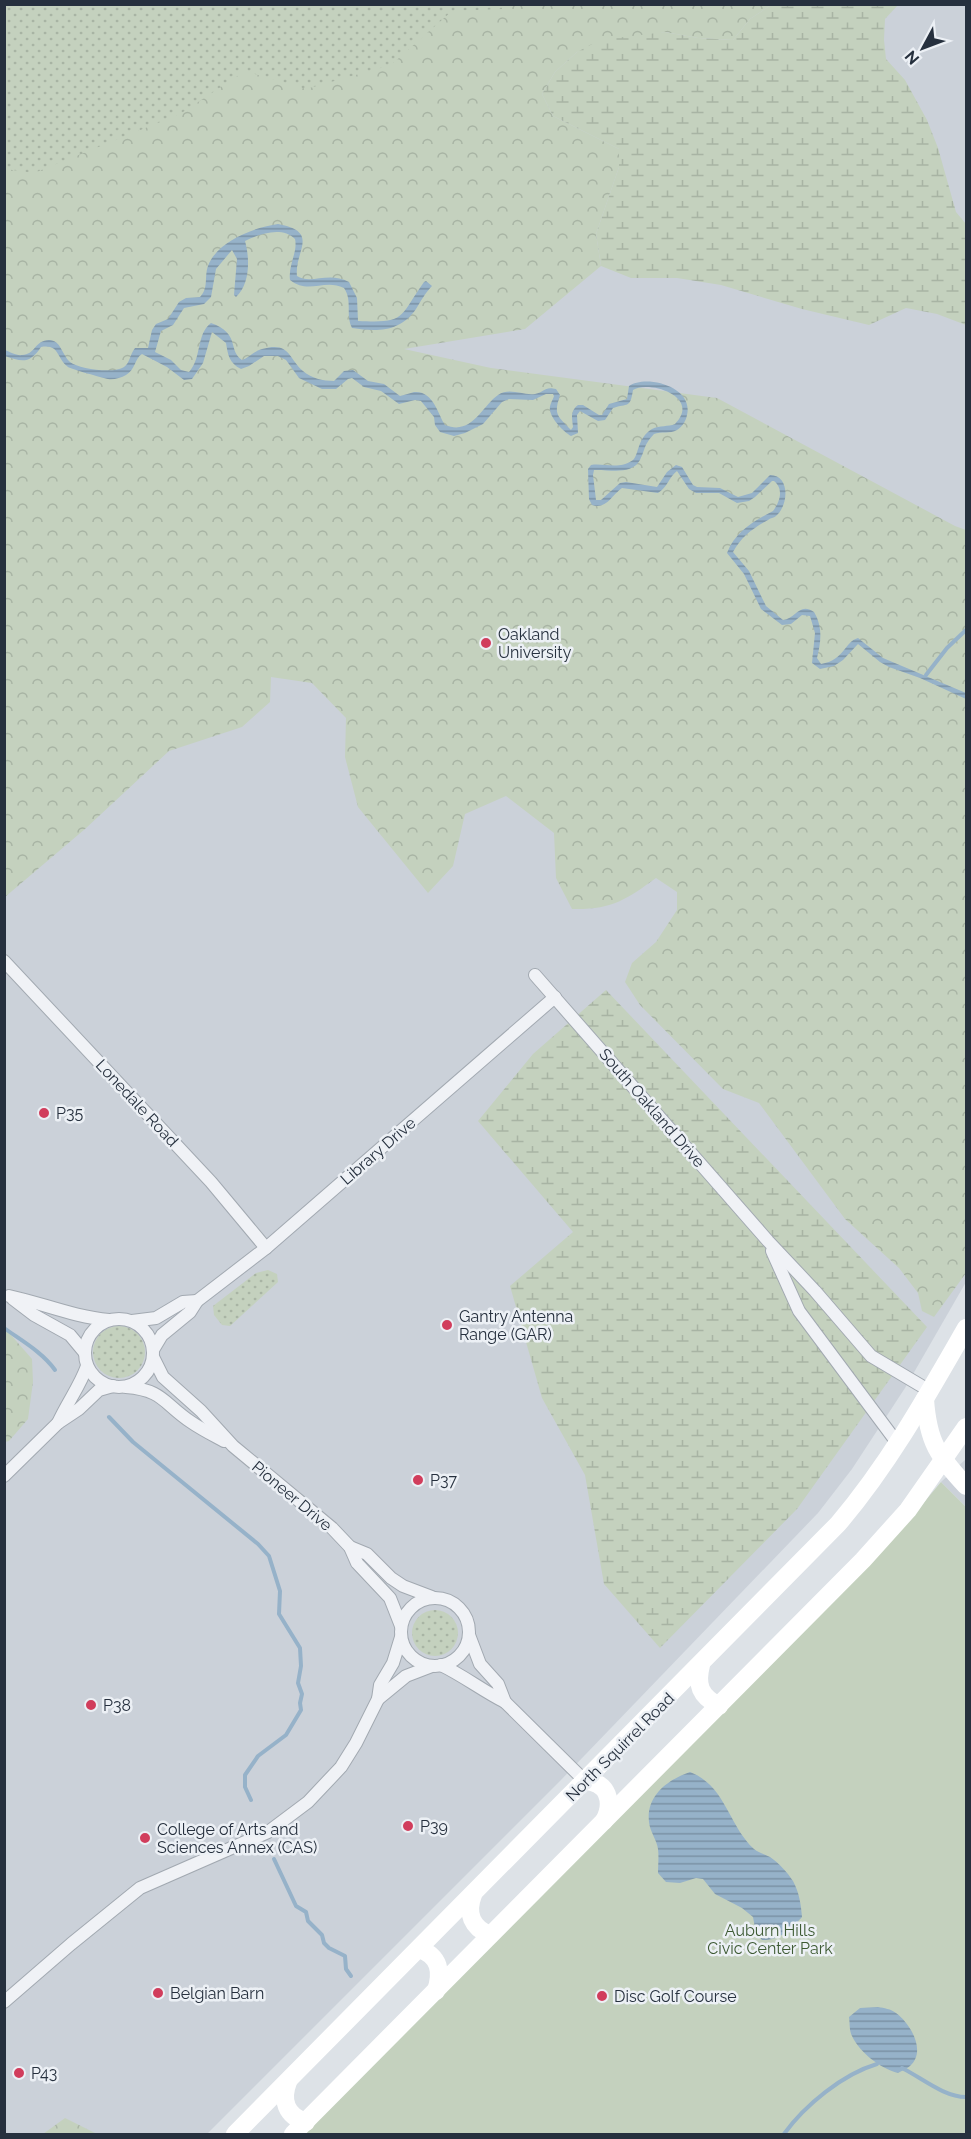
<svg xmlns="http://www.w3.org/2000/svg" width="971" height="2139" viewBox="0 0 971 2139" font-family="Raleway,sans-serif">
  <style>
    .built { fill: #cbd1d9 }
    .grass { fill: url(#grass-dots) }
    .forest { fill: url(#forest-crowns) }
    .wetland { fill: url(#wetland-marsh) }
    .park { fill: #c4d1be }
    .water { fill: url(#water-rules) }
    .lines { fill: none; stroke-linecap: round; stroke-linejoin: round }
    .stream { stroke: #96b2c9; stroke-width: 4 }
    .street-casing { stroke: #a2a9b1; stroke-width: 14 }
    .street { stroke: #f0f2f6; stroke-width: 12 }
    .secondary { stroke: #fff; stroke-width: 18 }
    .poi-dot { fill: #d13d5c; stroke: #ecf0f5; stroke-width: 2 }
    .labels { text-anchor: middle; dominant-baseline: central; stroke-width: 5; stroke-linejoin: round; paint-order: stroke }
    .poi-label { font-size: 16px; fill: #26303e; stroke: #ecf0f5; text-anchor: start }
    .street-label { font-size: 16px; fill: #26303e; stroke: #ecf0f5 }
    .park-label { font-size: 16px; fill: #3d5a33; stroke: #ecf0f5 }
  </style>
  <defs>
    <pattern id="grass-dots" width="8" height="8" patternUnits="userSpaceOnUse" patternTransform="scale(1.5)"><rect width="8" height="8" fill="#c4d1be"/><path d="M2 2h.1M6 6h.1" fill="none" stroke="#a8b4a4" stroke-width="1.8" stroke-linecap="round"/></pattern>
    <pattern id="forest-crowns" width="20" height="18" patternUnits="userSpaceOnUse" patternTransform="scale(1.5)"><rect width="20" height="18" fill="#c4d1be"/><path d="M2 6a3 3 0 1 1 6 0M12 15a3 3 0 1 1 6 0" fill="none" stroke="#a8b4a4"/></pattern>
    <pattern id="wetland-marsh" width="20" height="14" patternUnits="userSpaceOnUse" patternTransform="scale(1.5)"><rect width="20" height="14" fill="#c4d1be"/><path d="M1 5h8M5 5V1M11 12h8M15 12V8" fill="none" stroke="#a8b4a4"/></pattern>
    <pattern id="water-rules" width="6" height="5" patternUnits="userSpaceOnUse" patternTransform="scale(1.5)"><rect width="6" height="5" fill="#96b2c9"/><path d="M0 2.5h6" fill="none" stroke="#7a91a5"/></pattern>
  </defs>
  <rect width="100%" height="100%" fill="#dde2e7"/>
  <g class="built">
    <polygon points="5,5 966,5 966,1282 905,1388 852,1469 818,1513 559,1782 207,2134 5,2134"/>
    <polygon points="966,1459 966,1507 941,1482"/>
  </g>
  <g class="grass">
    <polygon points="5,5 573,5 5,289"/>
    <polygon points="268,1270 277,1274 278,1282 230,1326 222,1325 214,1315 213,1306 256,1273"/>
    <circle cx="119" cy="1352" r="26"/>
    <circle cx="435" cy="1633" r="23"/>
  </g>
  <g class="forest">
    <path d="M502,4L771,5L750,19L733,40L698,38L665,32L577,52L555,72L542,94L553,116L619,149V167L596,234L601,266L525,329L404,349L491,368L717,398L955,526L966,530V1273L934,1317L922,1311L918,1293L899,1268L845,1219L759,1103L723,1089L640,1005L625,982L632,963L656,942L677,910V892L656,878C626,900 611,910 572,909L556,878L554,833L506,796L465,814L453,866L428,893L358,807L345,757L346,718L312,683L271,677L270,702L242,727L169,751L85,829L5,897V169L34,173L180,114L245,71L306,89L391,65L452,11L502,9Z"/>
    <polygon points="4,1327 32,1359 33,1382 28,1419 9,1441 5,1442"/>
    <polygon points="65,2118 97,2134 43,2134"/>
  </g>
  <g class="wetland">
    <polygon points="771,5 898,5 885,19 884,40 886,59 905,80 927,120 938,148 956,212 966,224 966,325 937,314 906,308 869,325 802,309 721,285 677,278 631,278 601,266 596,234 619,167 619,149 553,116 542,94 555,72 577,52 600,40 665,32 698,38 733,40 750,19"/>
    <polygon points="606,990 927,1327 797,1509 660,1648 604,1584 585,1475 542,1398 510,1286 573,1232 478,1121 533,1054"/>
  </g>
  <polygon class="park" points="941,1482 966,1507 966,2134 299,2134 905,1525"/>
  <g class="water">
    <path d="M278,224C321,232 294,251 297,276C311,285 328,271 349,282L357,298L358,321C406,323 398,319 424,282L426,281L432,286C425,293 421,301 416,309C400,332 378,332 352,328C345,315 353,301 344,288C324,278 309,295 290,280C288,265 298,252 295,239C282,226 259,234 245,241C250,259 250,284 236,297L234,295L237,259L232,250L216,269L211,297L204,304L184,308L173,325L161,331L155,352L171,360L181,370L189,372C202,358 196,334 211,323C241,334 227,349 242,360C249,358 254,351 262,349C290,341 288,358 303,371C311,378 323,381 334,381L344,371L353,370L368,381L384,384L400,396C405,395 410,393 414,392C433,390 438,414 445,425C472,436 482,406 498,395C510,387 523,396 535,394C545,392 544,386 556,389L560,395C554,414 556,415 571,430L573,427C572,418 570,411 578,405H583L599,415H602L609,404L627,399L629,386C645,374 694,386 687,415C686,421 682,427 677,430C670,434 661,431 654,434C643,446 646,448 640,460C631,476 608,469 594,470L593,475L596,500H601L620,483L626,482L657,487L667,472L676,465L682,467L693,485L697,487L720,488L738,497L752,493L770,475C790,475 789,505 776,516C774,518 770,518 768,520C753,528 741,537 733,552L749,571L766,606L783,620C796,619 799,602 814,612C823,627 821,642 817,658L821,664C845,660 844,642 858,638L883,658L966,693V699L920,678L889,667L880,662L858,644L843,660L834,666L820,669L812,663L815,633L810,616L802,615L791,624L782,625L761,609L744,574L727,553C735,532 754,521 773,511C780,502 784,489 774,481H772L755,497L749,501L737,503L719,493H696L689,489L677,471C669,477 667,488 658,493L622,488C612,495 606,510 592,505L589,499L588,469L591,465C605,463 619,470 633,460C639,455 637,438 652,429C660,425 668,427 675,424C702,396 648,380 633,390C630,409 628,403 613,408L605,420L598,421L580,411L577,415L578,433L571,436C564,432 551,419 550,410C549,405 553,400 554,396L553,394H546L533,400L509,399L502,402L483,424L465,433L454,436L440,432L435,425L434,417L421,401L415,400L399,404L381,391L364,387L352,378L348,379L336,389H322L299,378L286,360L278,356H264L249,366L241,369C229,363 228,355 226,343L212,332L203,363L192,379L184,380L167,367L142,354C135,358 135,370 126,375C121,378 113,380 108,379C103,378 71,369 68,367C56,358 60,344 41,347C30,364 22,362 5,356V350C10,352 17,356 22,355C35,355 35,340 49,340C61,340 62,355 70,362C79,369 114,374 124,367C130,363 130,354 135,348H148L152,330L156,324L168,319L179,302L186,298L200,297C209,288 204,277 208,266C217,241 255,227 278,224Z"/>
    <path d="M690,1772C726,1786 728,1825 754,1849C759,1853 765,1854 770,1857C778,1862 788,1873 793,1881C799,1892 801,1904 802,1917C791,1929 779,1941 762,1940L756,1933L753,1917L742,1908L715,1894L703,1879L696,1878L680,1883L666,1882L658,1873C658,1866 659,1857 658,1849C657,1840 650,1832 649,1822C646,1796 667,1780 690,1772Z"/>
    <path d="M878,2007C884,2008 891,2009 896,2013C910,2023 927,2051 910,2066C907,2069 901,2071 898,2073C880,2068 860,2053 852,2036C849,2031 850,2023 849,2017L860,2008Z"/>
  </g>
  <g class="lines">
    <g class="stream">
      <polyline points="926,675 947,648 966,630"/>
      <path d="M4,1328C22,1341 42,1352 55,1370"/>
      <polyline points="109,1417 133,1442 258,1544 269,1556 280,1591 279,1614 300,1648 301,1666 298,1683 302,1694 300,1703 301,1710 286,1735 258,1756 245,1775 245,1787 251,1800"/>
      <polyline points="274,1859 296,1906 306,1912 308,1921 322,1935 324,1943 329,1948 345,1956 346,1969 351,1976"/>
      <path d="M902,2068C922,2078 944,2097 966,2097"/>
      <path d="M784,2134C805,2105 843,2074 877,2064"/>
    </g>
    <defs>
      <g id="street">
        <polyline points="4,961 211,1182 266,1248"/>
        <polyline points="535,975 768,1241 815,1291 871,1356 930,1391"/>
        <polyline points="772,1251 799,1311 898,1444"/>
        <path d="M9,1296C42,1303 74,1317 109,1320"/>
        <polyline points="13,1299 34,1315 70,1335 85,1353"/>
        <circle cx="119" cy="1353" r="34"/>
        <polyline points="132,1321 156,1318 183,1302 197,1301"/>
        <polyline points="153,1350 162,1335 190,1312 197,1301 266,1248 555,997"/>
        <polyline points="153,1357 163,1377 201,1411 233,1446 332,1528 350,1547 357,1563 390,1598 401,1626"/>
        <path d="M126,1387C163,1390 163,1403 191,1422C201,1429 213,1435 224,1441"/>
        <path d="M58,1423C67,1403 80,1386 87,1366"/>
        <polyline points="4,1476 58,1423 79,1409 99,1390 113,1386"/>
        <polyline points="350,1547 367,1554 391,1578 403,1586 432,1597"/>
        <circle cx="435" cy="1632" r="34"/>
        <polyline points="469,1635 480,1664 498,1684 505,1702"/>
        <path d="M441,1665C464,1676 483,1691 505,1702L585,1781"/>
        <polyline points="378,1699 406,1676 432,1666"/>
        <polyline points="4,2002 71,1944 140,1888 268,1832 308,1802 341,1767 356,1743 378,1699 380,1685 393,1663 401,1637"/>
      </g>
    </defs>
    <use href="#street" class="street-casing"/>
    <use href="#street" class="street"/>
    <g class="secondary">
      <path d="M925,1399C928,1443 938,1455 966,1486"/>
      <path d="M701,1665C696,1685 700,1696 719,1706"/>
      <path d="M585,1781C608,1782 614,1802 604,1821"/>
      <path d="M473,1895C466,1913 472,1928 490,1935"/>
      <path d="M419,1949C440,1956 442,1972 436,1991"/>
      <path d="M288,2082C281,2100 286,2116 306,2122"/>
      <path d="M235,2134L838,1524C889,1464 927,1396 966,1328"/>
      <polyline points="293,2134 863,1560 908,1510 966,1427"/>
    </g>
  </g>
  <g class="poi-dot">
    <circle cx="486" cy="643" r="6"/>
    <circle cx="44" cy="1113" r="6"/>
    <circle cx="447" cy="1325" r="6"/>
    <circle cx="418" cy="1480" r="6"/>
    <circle cx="91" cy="1705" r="6"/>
    <circle cx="408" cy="1826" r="6"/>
    <circle cx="145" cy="1838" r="6"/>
    <circle cx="158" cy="1993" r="6"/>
    <circle cx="602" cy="1996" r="6"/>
    <circle cx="19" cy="2073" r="6"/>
  </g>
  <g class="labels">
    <g class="poi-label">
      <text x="498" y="634">Oakland<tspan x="498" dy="18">University</tspan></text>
      <text x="56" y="1113">P35</text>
      <text x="459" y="1316">Gantry Antenna<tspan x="459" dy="18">Range (GAR)</tspan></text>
      <text x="430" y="1480">P37</text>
      <text x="103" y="1705">P38</text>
      <text x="420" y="1826">P39</text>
      <text x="157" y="1829">College of Arts and<tspan x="157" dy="18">Sciences Annex (CAS)</tspan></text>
      <text x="170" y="1993">Belgian Barn</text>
      <text x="614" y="1996">Disc Golf Course</text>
      <text x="31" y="2073">P43</text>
    </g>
    <g class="street-label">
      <text transform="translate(137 1103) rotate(47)">Lonedale Road</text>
      <text transform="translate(652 1108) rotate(49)">South Oakland Drive</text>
      <text transform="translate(378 1151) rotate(-41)">Library Drive</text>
      <text transform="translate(292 1496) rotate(40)">Pioneer Drive</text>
      <text transform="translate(620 1747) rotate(-45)">North Squirrel Road</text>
    </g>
    <g class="park-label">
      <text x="770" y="1930">Auburn Hills<tspan x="770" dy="18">Civic Center Park</tspan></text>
    </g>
  </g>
  <rect width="971" height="2139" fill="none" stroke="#26303e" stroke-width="12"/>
  <g transform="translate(923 48) rotate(229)" stroke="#ecf0f5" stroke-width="4.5" paint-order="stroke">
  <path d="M0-4.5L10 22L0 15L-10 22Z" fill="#26303e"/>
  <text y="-9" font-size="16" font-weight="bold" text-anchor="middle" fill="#26303e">N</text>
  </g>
</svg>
